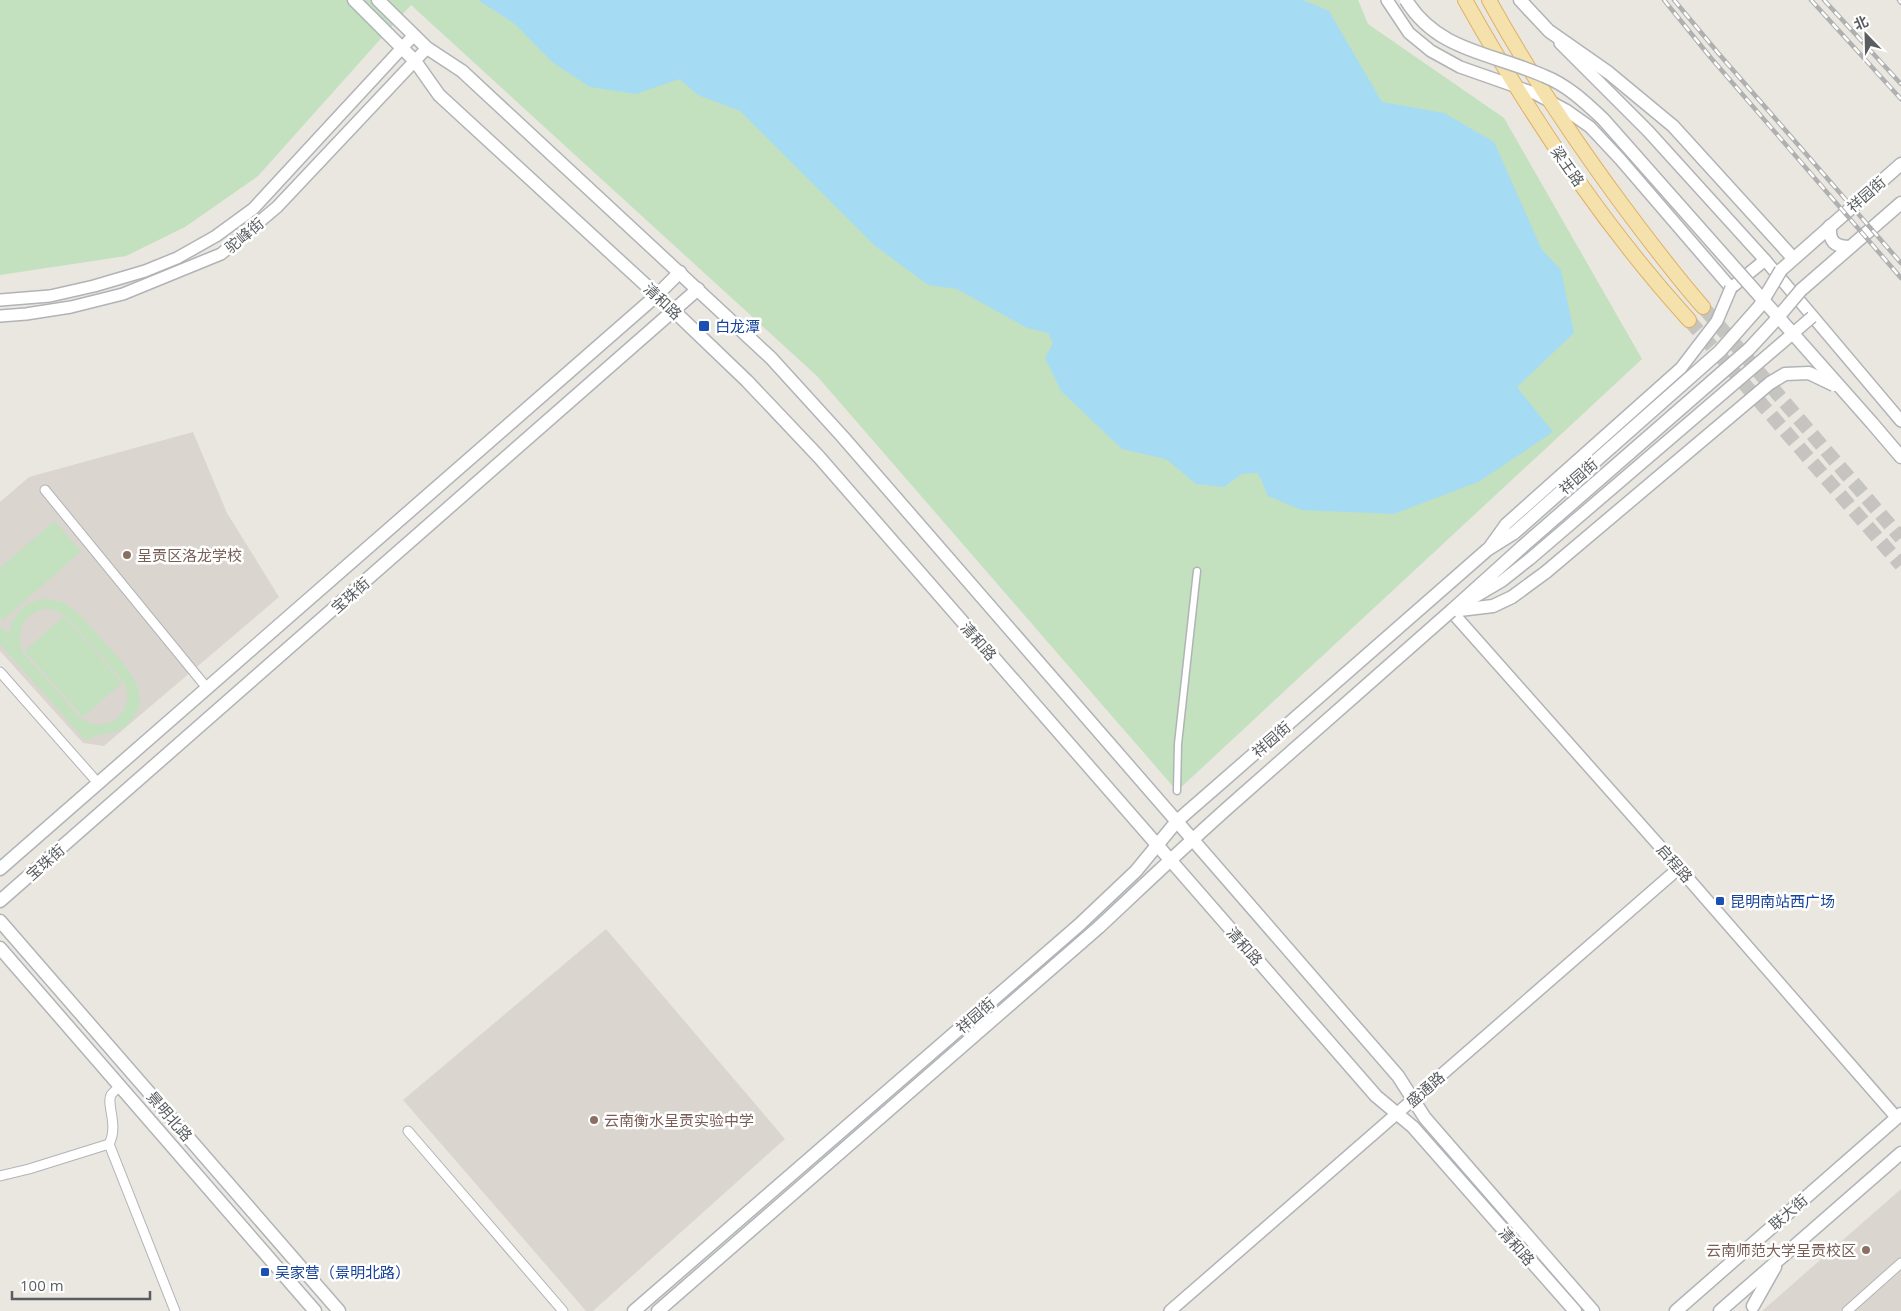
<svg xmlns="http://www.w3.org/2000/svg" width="1901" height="1311" viewBox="0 0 1901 1311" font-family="'Open Sans','Noto Sans SC',sans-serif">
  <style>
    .education { fill: #dad6cf }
    .green { fill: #c3e0bf; fill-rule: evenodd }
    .water { fill: #a6dbf4 }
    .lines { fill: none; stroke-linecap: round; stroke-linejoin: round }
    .primary-tunnel { stroke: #c6c4c0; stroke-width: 14; stroke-dasharray: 14 7; stroke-linecap: butt }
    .pedestrian-casing { stroke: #b1b3b7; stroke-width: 9 }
    .minor-casing { stroke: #b1b3b7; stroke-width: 11 }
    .tertiary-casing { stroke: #b1b3b7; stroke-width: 14 }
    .secondary-casing { stroke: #b0b4b7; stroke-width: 15 }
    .primary-casing { stroke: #e0b064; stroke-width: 16 }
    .pedestrian { stroke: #fff; stroke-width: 6 }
    .minor { stroke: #fff; stroke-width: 9 }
    .tertiary { stroke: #fff; stroke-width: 11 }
    .secondary { stroke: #fff; stroke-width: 12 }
    .primary { stroke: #f5e1ab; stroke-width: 14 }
    .rail-casing { stroke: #afb0b0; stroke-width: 4.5 }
    .rail { stroke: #fff; stroke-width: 2.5; stroke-dasharray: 8; stroke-linecap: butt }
    .tertiary-bridge-casing { stroke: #b1b3b7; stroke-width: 14; stroke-linecap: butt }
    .secondary-bridge-casing { stroke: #b0b4b7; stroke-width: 15; stroke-linecap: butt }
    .tertiary-bridge { stroke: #fff; stroke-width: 11 }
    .secondary-bridge { stroke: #fff; stroke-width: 12 }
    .transit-dot { fill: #1a4fb4; stroke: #fff; stroke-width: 2 }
    .education-dot { fill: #8d6e63; stroke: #fff; stroke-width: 2 }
    .labels { text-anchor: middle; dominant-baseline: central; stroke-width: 5; stroke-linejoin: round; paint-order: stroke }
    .street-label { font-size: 15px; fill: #595d60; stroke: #fff }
    .transit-label { font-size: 15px; fill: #164399; stroke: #fff; text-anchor: start }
    .education-label { font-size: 15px; fill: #785e54; stroke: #fff; text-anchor: start }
  </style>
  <rect width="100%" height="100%" fill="#eae7e0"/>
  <g class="education">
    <polygon points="193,432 227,513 279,597 104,746 83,743 0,651 0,502 29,477"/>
    <polygon points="606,929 785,1139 593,1311 586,1311 403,1100"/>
    <polygon points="1901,1189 1901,1311 1762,1311"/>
  </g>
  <g class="green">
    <polygon points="0,0 1358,0 1368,24 1504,118 1642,359 1177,791 817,376 411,5 258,176 185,227 126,256 0,275"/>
    <polygon points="54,521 81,551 3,620 0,617 0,568"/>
    <path d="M42,599L60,601L72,608C84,619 95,632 106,644C126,667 158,696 127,725C114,737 98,731 86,741L0,644V626L8,634C13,615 22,604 42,599ZM44,609L54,610L67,617L123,681C129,692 129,703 122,713C113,725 96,728 84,720C76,715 71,706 65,700C52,685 38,669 24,654C14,635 22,614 44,609Z"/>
    <polygon points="64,616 122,683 83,717 25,651"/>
  </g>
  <polygon class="water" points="478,0 1303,0 1329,11 1382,102 1444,113 1494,142 1542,250 1561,270 1574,333 1517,387 1553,432 1480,481 1394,514 1301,510 1268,496 1258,473 1242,474 1224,487 1196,484 1166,459 1122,449 1061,391 1045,358 1053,343 1048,333 1027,328 957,289 928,285 874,245 740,111 698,95 679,79 636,94 590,87 552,62 515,24"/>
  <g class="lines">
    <g class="primary-tunnel">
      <polyline points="1703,307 1901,538"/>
      <polyline points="1689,320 1901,565"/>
    </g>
    <defs>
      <polyline id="pedestrian" points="1177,791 1178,744 1197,571"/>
      <g id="minor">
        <polyline points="45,490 207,688"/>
        <polyline points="0,672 98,783"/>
        <polyline points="408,1131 563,1311"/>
        <polyline points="109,1144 175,1311"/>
        <path d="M0,1176L29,1169L109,1144C119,1125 106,1105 111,1095C113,1092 117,1089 120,1086"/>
        <polyline points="1847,1311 1901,1263"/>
      </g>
      <g id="tertiary">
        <polyline points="1387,0 1409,33 1431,51 1460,67 1534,93 1566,110 1590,127 1620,159 1731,288 1765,260"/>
        <polyline points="1560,43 1648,131 1765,260 1901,421"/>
        <polyline points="0,300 50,296 94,286 145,271 177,258 216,236 253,209 414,35"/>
        <polyline points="0,316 26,314 71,307 123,294 221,254 277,207 427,48"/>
        <polyline points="1488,549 1506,524"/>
        <polyline points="1531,558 1502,581 1451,611 1679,868 1896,1117"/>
        <polyline points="1170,1311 1679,868"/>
      </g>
      <g id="secondary">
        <polyline points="354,0 415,61 439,95 674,311 747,381 819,457 1376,1096 1413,1127 1575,1311"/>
        <polyline points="378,0 427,48 462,71 771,358 842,436 1398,1076 1425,1118 1593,1311"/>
        <polyline points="1520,0 1549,31 1609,73 1673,126 1793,258"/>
        <path d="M1830,226C1829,241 1834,247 1850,247"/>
        <polyline points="1781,270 1901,164"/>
        <polyline points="1801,290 1901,203"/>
        <polyline points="1872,423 1901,457"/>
        <polyline points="1487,550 1514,533"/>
        <polyline points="1451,611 1493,606 1512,597 1546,572"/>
        <polyline points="1451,611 1522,547"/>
        <polyline points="0,869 657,295 680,272"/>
        <polyline points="0,901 698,289"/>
        <polyline points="0,921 339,1311"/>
        <polyline points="0,948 315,1311"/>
        <polyline points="1753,1306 1775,1267"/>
        <polyline points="634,1311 1079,925 1136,871 1177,821 1223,781"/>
        <path d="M658,1311L1099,927C1146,883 1192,839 1240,797"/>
        <polyline points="1676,1311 1901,1114"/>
        <polyline points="1720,1311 1901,1153"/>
      </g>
      <g id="primary">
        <path d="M1465,0C1529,114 1601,223 1689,320"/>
        <path d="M1489,0C1528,71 1573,138 1621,203C1647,238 1674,274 1703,307"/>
      </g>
    </defs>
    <use href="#pedestrian" class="pedestrian-casing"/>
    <use href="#minor" class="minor-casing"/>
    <use href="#tertiary" class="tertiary-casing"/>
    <use href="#secondary" class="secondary-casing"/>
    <use href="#primary" class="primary-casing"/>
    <use href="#pedestrian" class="pedestrian"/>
    <use href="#minor" class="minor"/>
    <use href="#tertiary" class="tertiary"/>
    <use href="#secondary" class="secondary"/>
    <use href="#primary" class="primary"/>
    <defs>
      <g id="rail">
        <polyline points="1664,0 1711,58 1901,278"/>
        <polyline points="1674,0 1719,54 1901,263"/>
        <polyline points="1811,0 1901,99"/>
        <polyline points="1824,0 1901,84"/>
        <polyline points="1899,0 1901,3"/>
      </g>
    </defs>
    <use href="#rail" class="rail-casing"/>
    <use href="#rail" class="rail"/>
    <defs>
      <g id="tertiary-bridge">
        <polyline points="1506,524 1681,368 1717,321 1731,288"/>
        <polyline points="1531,558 1812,317"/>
      </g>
      <g id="secondary-bridge">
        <path d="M1406,0C1438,52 1493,53 1544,76C1567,85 1585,102 1603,119L1872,423"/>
        <polyline points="1514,533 1720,351 1759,307 1781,270"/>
        <polyline points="1522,547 1749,349 1774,322 1801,290"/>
        <polyline points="1546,572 1770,383 1785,374 1809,373 1834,385"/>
        <polyline points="1223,781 1487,550"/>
        <polyline points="1240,797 1451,611"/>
      </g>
    </defs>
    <use href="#tertiary-bridge" class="tertiary-bridge-casing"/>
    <use href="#secondary-bridge" class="secondary-bridge-casing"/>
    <use href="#tertiary-bridge" class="tertiary-bridge"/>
    <use href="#secondary-bridge" class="secondary-bridge"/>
  </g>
  <g class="transit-dot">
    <rect x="698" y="320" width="12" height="12" rx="2.5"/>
    <rect x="1715" y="896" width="10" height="10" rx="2.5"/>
    <rect x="260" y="1267" width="10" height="10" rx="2.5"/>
  </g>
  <g class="education-dot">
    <circle cx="127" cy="555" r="5"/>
    <circle cx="594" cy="1120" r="5"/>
    <circle cx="1866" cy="1250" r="5"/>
  </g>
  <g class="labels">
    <g class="street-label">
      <text transform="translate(1568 166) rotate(55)">梁王路</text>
      <text transform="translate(1866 194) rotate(-41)">祥园街</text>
      <text transform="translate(244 235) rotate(-40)">驼峰街</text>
      <text transform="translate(663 301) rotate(43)">清和路</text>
      <text transform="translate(1578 476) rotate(-41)">祥园街</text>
      <text transform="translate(350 595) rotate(-41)">宝珠街</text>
      <text transform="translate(979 641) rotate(49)">清和路</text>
      <text transform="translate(1271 739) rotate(-41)">祥园街</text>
      <text transform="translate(45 862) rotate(-41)">宝珠街</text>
      <text transform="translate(1675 863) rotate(49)">启程路</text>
      <text transform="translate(1245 946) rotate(49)">清和路</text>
      <text transform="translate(975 1015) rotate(-41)">祥园街</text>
      <text transform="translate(1425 1089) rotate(-41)">盛通路</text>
      <text transform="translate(170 1116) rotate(49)">景明北路</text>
      <text transform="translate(1788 1212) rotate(-41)">联大街</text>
      <text transform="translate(1517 1246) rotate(49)">清和路</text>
    </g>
    <g class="transit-label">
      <text x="715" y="326">白龙潭</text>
      <text x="1730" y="901">昆明南站西广场</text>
      <text x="275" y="1272">吴家营（景明北路）</text>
    </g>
    <g class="education-label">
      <text x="137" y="555">呈贡区洛龙学校</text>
      <text x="604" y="1120">云南衡水呈贡实验中学</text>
      <text x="1856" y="1250" text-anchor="end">云南师范大学呈贡校区</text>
    </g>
  </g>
  <g transform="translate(1866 35) rotate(337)" stroke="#ffffff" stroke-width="4" paint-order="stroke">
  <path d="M0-4L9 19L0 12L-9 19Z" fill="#595d60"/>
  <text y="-8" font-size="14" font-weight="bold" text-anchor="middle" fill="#595d60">北</text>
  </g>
  <path d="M12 1291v8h138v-8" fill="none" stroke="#595d60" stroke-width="2.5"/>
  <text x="20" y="1291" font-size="15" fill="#595d60" stroke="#ffffff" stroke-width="4" paint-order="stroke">100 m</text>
</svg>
